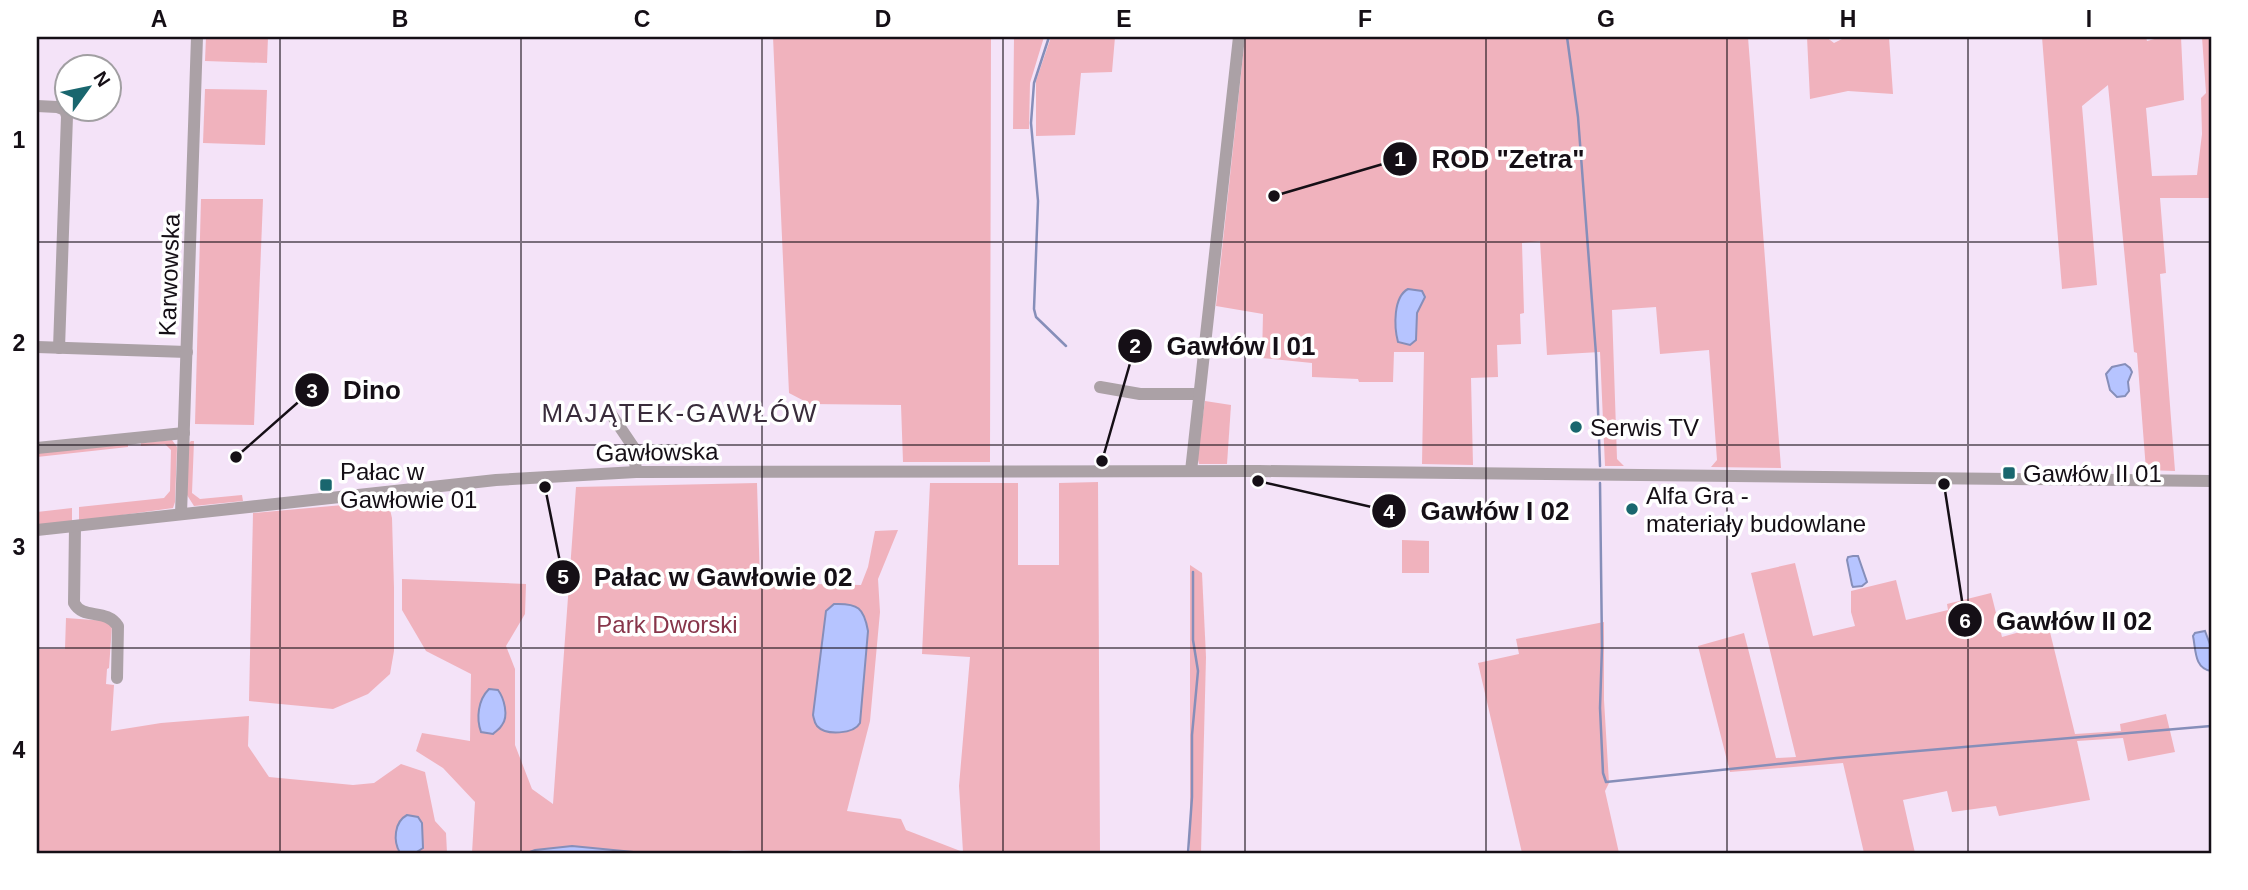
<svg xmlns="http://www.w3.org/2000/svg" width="2248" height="890" viewBox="0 0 2248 890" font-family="Arial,sans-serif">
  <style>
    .green { fill: #f0b2bd }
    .water { fill: #b6c4ff; stroke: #868eb9; stroke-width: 2 }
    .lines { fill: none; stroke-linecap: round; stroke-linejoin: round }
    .stream { stroke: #868eb9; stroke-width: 2.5 }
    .minor { stroke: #aba1a6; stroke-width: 12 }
    .grid { fill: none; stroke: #150f16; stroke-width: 2; stroke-opacity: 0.55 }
    .poi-dot { fill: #19666e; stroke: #fff; stroke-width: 2.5 }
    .labels { text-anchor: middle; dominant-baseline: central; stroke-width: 7; stroke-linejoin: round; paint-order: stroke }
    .street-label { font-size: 24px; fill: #150f16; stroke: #fff }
    .poi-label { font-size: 24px; fill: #150f16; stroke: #fff; text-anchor: start }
    .park-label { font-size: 24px; fill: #87354a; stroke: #fff }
    .neighbourhood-label { font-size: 26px; letter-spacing: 2px; fill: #392c3b; stroke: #fff }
    .leader { fill: none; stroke: #150f16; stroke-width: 2.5 }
    .callout-dot { fill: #150f16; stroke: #fff; stroke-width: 2.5 }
    .mark-label { font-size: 21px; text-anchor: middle; font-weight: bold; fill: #fff }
    .callout-label { font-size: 26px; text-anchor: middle; font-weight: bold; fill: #150f16; stroke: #fff; stroke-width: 7; stroke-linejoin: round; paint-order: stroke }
    .neatline { fill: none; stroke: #150f16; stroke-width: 2.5 }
    .grid-label { font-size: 23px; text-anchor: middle; font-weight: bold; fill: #150f16 }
  </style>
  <rect width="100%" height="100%" fill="#f4e3f8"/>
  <g class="green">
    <polygon points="206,37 268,37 267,63 205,61"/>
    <polygon points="773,37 991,37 990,462 903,462 901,405 810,404 789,393"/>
    <polygon points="1014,37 1044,37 1030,83 1029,129 1013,129"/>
    <polygon points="1051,37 1115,37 1112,72 1081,73 1075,135 1036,136 1036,81"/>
    <polygon points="1245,37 1748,37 1781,468 1711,467 1717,460 1709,350 1660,354 1656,307 1612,310 1617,459 1624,466 1605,466 1600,352 1547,355 1540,241 1522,243 1524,313 1520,314 1521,344 1497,345 1498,377 1471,378 1473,465 1422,464 1424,352 1394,352 1393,382 1359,382 1358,379 1312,377 1312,363 1262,358 1263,314 1216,306"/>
    <polygon points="1807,37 1826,37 1834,43 1846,37 1889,37 1893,94 1848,91 1810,99"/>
    <polygon points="2042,37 2146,37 2147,41 2162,37 2181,37 2184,100 2146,108 2152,176 2197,175 2202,134 2201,98 2206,93 2202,37 2211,37 2211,206 2210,198 2160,198 2166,273 2160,274 2175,471 2146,470 2137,353 2134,352 2108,85 2082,106 2097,285 2062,289"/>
    <polygon points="205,89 267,90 265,145 203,143"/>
    <polygon points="201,199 263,199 254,425 195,424"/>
    <polygon points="1205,401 1231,405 1227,464 1199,464 1197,456"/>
    <polygon points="172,440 177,447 175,502 173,508 79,521 79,507 164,498 170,491 171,450 165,444 141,446 141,443"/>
    <polygon points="191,441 194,441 192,493 200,499 242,495 243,501 194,506 187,495 188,444"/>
    <polygon points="128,444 128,447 37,457 37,453"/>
    <polygon points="1098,482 1100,853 797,853 734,850 715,853 644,853 572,846 535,850 527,853 472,853 475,802 443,768 416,751 422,733 470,741 471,674 426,651 402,610 402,579 526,584 525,614 506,646 515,669 515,745 532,789 553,804 576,487 757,483 760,583 861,585 868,567 875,531 898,530 878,579 880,612 870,721 847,811 901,819 906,830 963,852 959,786 970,657 922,654 930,483 1018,483 1018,565 1059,565 1059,483"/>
    <polygon points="388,501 392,518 394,588 394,651 390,674 368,694 333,709 249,701 253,513"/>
    <polygon points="72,508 72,522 37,525 37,512"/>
    <polygon points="1402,540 1429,541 1429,573 1402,573"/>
    <polygon points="1795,563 1813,636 1855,626 1851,612 1851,591 1896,580 1906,620 1948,610 1947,604 1991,593 2002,637 2048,624 2075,734 2121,731 2120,724 2166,714 2175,752 2128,761 2123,738 2077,741 2090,800 1999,816 1996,806 1952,812 1947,791 1903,800 1915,853 1864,853 1843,763 1730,772 1698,646 1744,633 1776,758 1796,757 1751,573"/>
    <polygon points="1190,565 1202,573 1206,657 1201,853 1190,853"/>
    <polygon points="66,618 107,621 112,626 109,668 107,669 106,684 114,685 111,731 161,723 249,716 248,746 269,777 353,785 374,783 401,764 425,772 435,821 446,833 447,853 415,853 423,848 397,849 400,853 37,853 37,649 65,649"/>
    <polygon points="1604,622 1604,700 1609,783 1605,791 1619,853 1522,853 1478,663 1519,654 1516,639"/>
  </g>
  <g class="water">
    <path d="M1408,289L1422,291L1425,297L1417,313L1416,340L1410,345L1398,342C1394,327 1393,297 1408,289Z"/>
    <polygon points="2125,364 2130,368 2132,372 2128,382 2129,391 2125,396 2117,397 2110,390 2106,374 2112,367"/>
    <polygon points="1853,556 1858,556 1867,582 1862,586 1853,587 1852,585 1847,560 1848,557"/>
    <path d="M834,604C858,603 864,608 868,631L860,723C854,734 826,736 817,726C814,722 814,719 813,715L826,611Z"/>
    <path d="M2205,631L2211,647V671C2194,668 2196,650 2193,636L2195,633Z"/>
    <path d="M489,689L498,690C504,698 509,716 502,725C500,729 496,731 493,734L481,732C476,718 478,700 489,689Z"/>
    <path d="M407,815L418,817L422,823L423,848L415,853H400C393,841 394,822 407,815Z"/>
    <polygon points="572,846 644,853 527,853 535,850"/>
  </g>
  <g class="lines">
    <g class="stream">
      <polyline points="1049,37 1034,83 1031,123 1038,201 1034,309 1036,317 1066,346"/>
      <polyline points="1567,37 1578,117 1596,354 1600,466"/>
      <polyline points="1600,483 1602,647 1600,708 1603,773 1606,782 1836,758 2211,726"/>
      <polyline points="1188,853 1192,797 1192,735 1198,671 1193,640 1193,572"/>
    </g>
    <g class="minor">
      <polyline points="37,106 57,107 65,110 67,116 59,348"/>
      <polyline points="37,347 187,352"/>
      <polyline points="1100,387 1140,394 1199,394"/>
      <polyline points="611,414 634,448 636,472"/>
      <polyline points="37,448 184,433"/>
      <polyline points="1191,471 1239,37"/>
      <polyline points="181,514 197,37"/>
      <path d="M75,526L74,603C83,620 106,608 118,626L117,678"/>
      <polyline points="37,530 496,480 636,472 1259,471 2211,481"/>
    </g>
  </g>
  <path class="grid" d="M280,37V853M521,37V853M762,37V853M1003,37V853M1245,37V853M1486,37V853M1727,37V853M1968,37V853M37,242H2211M37,445H2211M37,648H2211"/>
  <g class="poi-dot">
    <circle cx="1576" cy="427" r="7"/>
    <rect x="2002" y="466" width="14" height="14" rx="3.5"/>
    <rect x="319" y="478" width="14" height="14" rx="3.5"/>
    <circle cx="1632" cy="509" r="7"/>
  </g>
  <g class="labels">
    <g class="street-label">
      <text transform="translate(169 275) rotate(-88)">Karwowska</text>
      <text transform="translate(657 452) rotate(-1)">Gawłowska</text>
    </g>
    <g class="poi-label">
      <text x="1590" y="427">Serwis TV</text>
      <text x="340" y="471">Pałac w<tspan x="340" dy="28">Gawłowie 01</tspan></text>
      <text x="2023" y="473">Gawłów II 01</text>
      <text x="1646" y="495">Alfa Gra -<tspan x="1646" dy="28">materiały budowlane</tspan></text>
    </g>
    <g class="park-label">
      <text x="667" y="624">Park Dworski</text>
    </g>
    <g class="neighbourhood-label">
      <text x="680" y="413">MAJĄTEK-GAWŁÓW</text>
    </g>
  </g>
  <path class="leader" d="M1274 196L1400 159M1102 461L1135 346M236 457L312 390M1258 481L1389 511M545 487L563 577M1944 484L1965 620"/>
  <g class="callout-dot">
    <circle cx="1274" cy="196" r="7"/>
    <circle cx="1102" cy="461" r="7"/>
    <circle cx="236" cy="457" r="7"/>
    <circle cx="1258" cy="481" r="7"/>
    <circle cx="545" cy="487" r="7"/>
    <circle cx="1944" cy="484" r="7"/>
    <circle cx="1400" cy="159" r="18"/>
    <circle cx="1135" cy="346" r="18"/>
    <circle cx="312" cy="390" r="18"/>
    <circle cx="1389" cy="511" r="18"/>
    <circle cx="563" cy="577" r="18"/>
    <circle cx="1965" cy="620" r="18"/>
  </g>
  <g class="mark-label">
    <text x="1400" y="166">1</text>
    <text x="1135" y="353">2</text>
    <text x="312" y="398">3</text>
    <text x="1389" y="519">4</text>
    <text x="563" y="584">5</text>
    <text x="1965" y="628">6</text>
  </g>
  <g class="callout-label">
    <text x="1508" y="168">ROD "Zetra"</text>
    <text x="1241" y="355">Gawłów I 01</text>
    <text x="372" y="399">Dino</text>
    <text x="1495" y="520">Gawłów I 02</text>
    <text x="723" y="586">Pałac w Gawłowie 02</text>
    <text x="2074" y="630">Gawłów II 02</text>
  </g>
  <rect width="2248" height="890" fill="none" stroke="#ffffff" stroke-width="77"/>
  <g transform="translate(88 88) rotate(57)"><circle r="33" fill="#ffffff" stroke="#a19fa2" stroke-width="2"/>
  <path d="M0-5L12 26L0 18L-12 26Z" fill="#19666e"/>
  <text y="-10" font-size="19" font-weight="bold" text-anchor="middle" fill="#150f16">N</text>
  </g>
  <rect x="38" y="38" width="2172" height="814" class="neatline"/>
  <g class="grid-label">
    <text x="159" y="27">A</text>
    <text x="400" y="27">B</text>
    <text x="642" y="27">C</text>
    <text x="883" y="27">D</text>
    <text x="1124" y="27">E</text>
    <text x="1365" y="27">F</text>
    <text x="1606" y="27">G</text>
    <text x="1848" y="27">H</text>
    <text x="2089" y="27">I</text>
    <text x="19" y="148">1</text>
    <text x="19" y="351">2</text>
    <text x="19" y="555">3</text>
    <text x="19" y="758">4</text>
  </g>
</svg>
